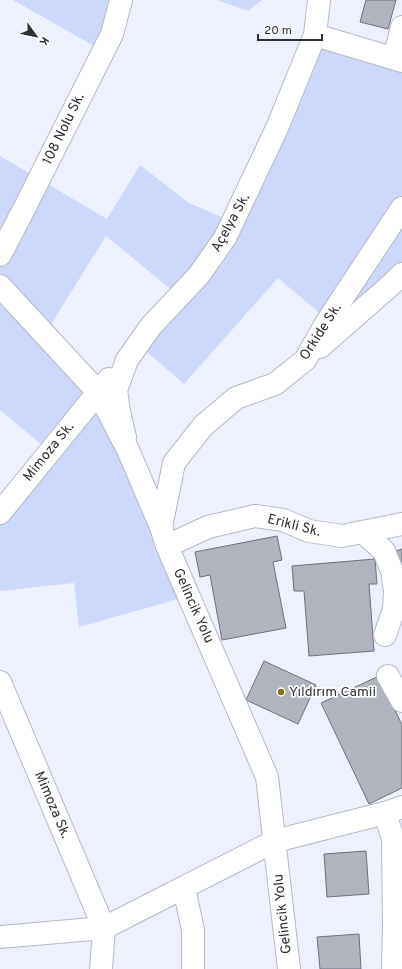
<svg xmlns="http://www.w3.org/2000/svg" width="402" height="969" viewBox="0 0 402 969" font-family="Overpass,sans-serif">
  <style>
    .green { fill: #cdd9fa }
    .building { fill: #afb4bf; stroke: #6d717c }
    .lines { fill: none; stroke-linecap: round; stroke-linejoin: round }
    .minor-casing { stroke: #b5b9c5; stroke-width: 24 }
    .major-casing { stroke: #b5b9c5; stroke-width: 24 }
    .minor { stroke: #fff; stroke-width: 22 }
    .major { stroke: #fff; stroke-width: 22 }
    .poi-dot { fill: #89761a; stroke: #fff; stroke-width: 1.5 }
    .labels { text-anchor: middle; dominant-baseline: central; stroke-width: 3.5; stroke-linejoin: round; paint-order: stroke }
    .street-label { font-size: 14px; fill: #2f3035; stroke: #fff }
    .poi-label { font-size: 14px; fill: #2f3035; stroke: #fff; text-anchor: start }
  </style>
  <rect width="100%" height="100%" fill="#ecf1fd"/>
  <g class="green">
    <polygon points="13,0 121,0 103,51"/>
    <polygon points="217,0 262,0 248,11"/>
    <polygon points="315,35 402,61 402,274 328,320 278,278 184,384 138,344 179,296 106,236 45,334 98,392 189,596 79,627 74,583 0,591 0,513 49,451 0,410 0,156 107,219 140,165 189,203 233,222"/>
  </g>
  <g class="building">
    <polygon points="366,0 396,0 388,29 360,22"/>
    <polygon points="277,536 282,560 273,562 286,628 222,640 210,575 200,577 195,552"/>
    <polygon points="402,549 402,567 396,551"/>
    <polygon points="375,559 377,584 369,584 374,651 309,656 304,591 294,591 292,566"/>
    <polygon points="264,661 316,685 298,724 246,700"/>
    <polygon points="379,676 402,725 402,788 369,804 321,703"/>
    <polygon points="366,851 369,894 327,897 324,854"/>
    <polygon points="359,934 361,969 320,969 317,937"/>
  </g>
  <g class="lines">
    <defs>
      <g id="minor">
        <polyline points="315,35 402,61"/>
        <polyline points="394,58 402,27"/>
        <polyline points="0,255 23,211 112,34 121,0"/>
        <polyline points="320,347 392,284 402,274"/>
        <polyline points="125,437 119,412 116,390 127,360 151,326 199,275 225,238 277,128 315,35 319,0"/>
        <polyline points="0,513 109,379"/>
        <polyline points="161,527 174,463 203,426 236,398 275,384 305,360 328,320 402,208"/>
        <polyline points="363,532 384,551 392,571 395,591 394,609 385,635"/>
        <polyline points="167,546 208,527 255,516 283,520 309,531 342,536 402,524"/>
        <polyline points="388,676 402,701"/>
        <polyline points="0,682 104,928 101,969"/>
        <polyline points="385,813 393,839 394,926 393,969"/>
        <polyline points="184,888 193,930 193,969"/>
        <polyline points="0,937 104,928 275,841 385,813 402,807"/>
      </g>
      <polyline id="major" points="0,286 98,392 128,450 161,527 167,546 267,777 289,969"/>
    </defs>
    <use href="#minor" class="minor-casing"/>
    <use href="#major" class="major-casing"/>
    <use href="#minor" class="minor"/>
    <use href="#major" class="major"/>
  </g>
  <circle class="poi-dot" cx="281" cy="692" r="4"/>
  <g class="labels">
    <g class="street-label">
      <text transform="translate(64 129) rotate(-64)">108 Nolu Sk.</text>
      <text transform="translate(231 223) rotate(-61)">Açelya Sk.</text>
      <text transform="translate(321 332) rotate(-57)">Orkide Sk.</text>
      <text transform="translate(49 452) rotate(-51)">Mimoza Sk.</text>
      <text transform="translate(294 526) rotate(14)">Erikli Sk.</text>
      <text transform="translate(193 606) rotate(66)">Gelincik Yolu</text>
      <text transform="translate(52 805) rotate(67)">Mimoza Sk.</text>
      <text transform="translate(283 914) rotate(-96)">Gelincik Yolu</text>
    </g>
    <g class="poi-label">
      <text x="289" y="692">Yıldırım Camii</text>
    </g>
  </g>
  <g transform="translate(36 36) rotate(123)" stroke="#ffffff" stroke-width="3" paint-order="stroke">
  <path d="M0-3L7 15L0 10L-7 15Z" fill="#2f3035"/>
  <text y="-6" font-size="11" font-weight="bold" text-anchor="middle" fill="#2f3035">K</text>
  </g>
  <path d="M258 34v6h64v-6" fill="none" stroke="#2f3035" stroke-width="2"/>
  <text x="264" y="34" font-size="12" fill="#2f3035" stroke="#ffffff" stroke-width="3" paint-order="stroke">20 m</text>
</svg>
